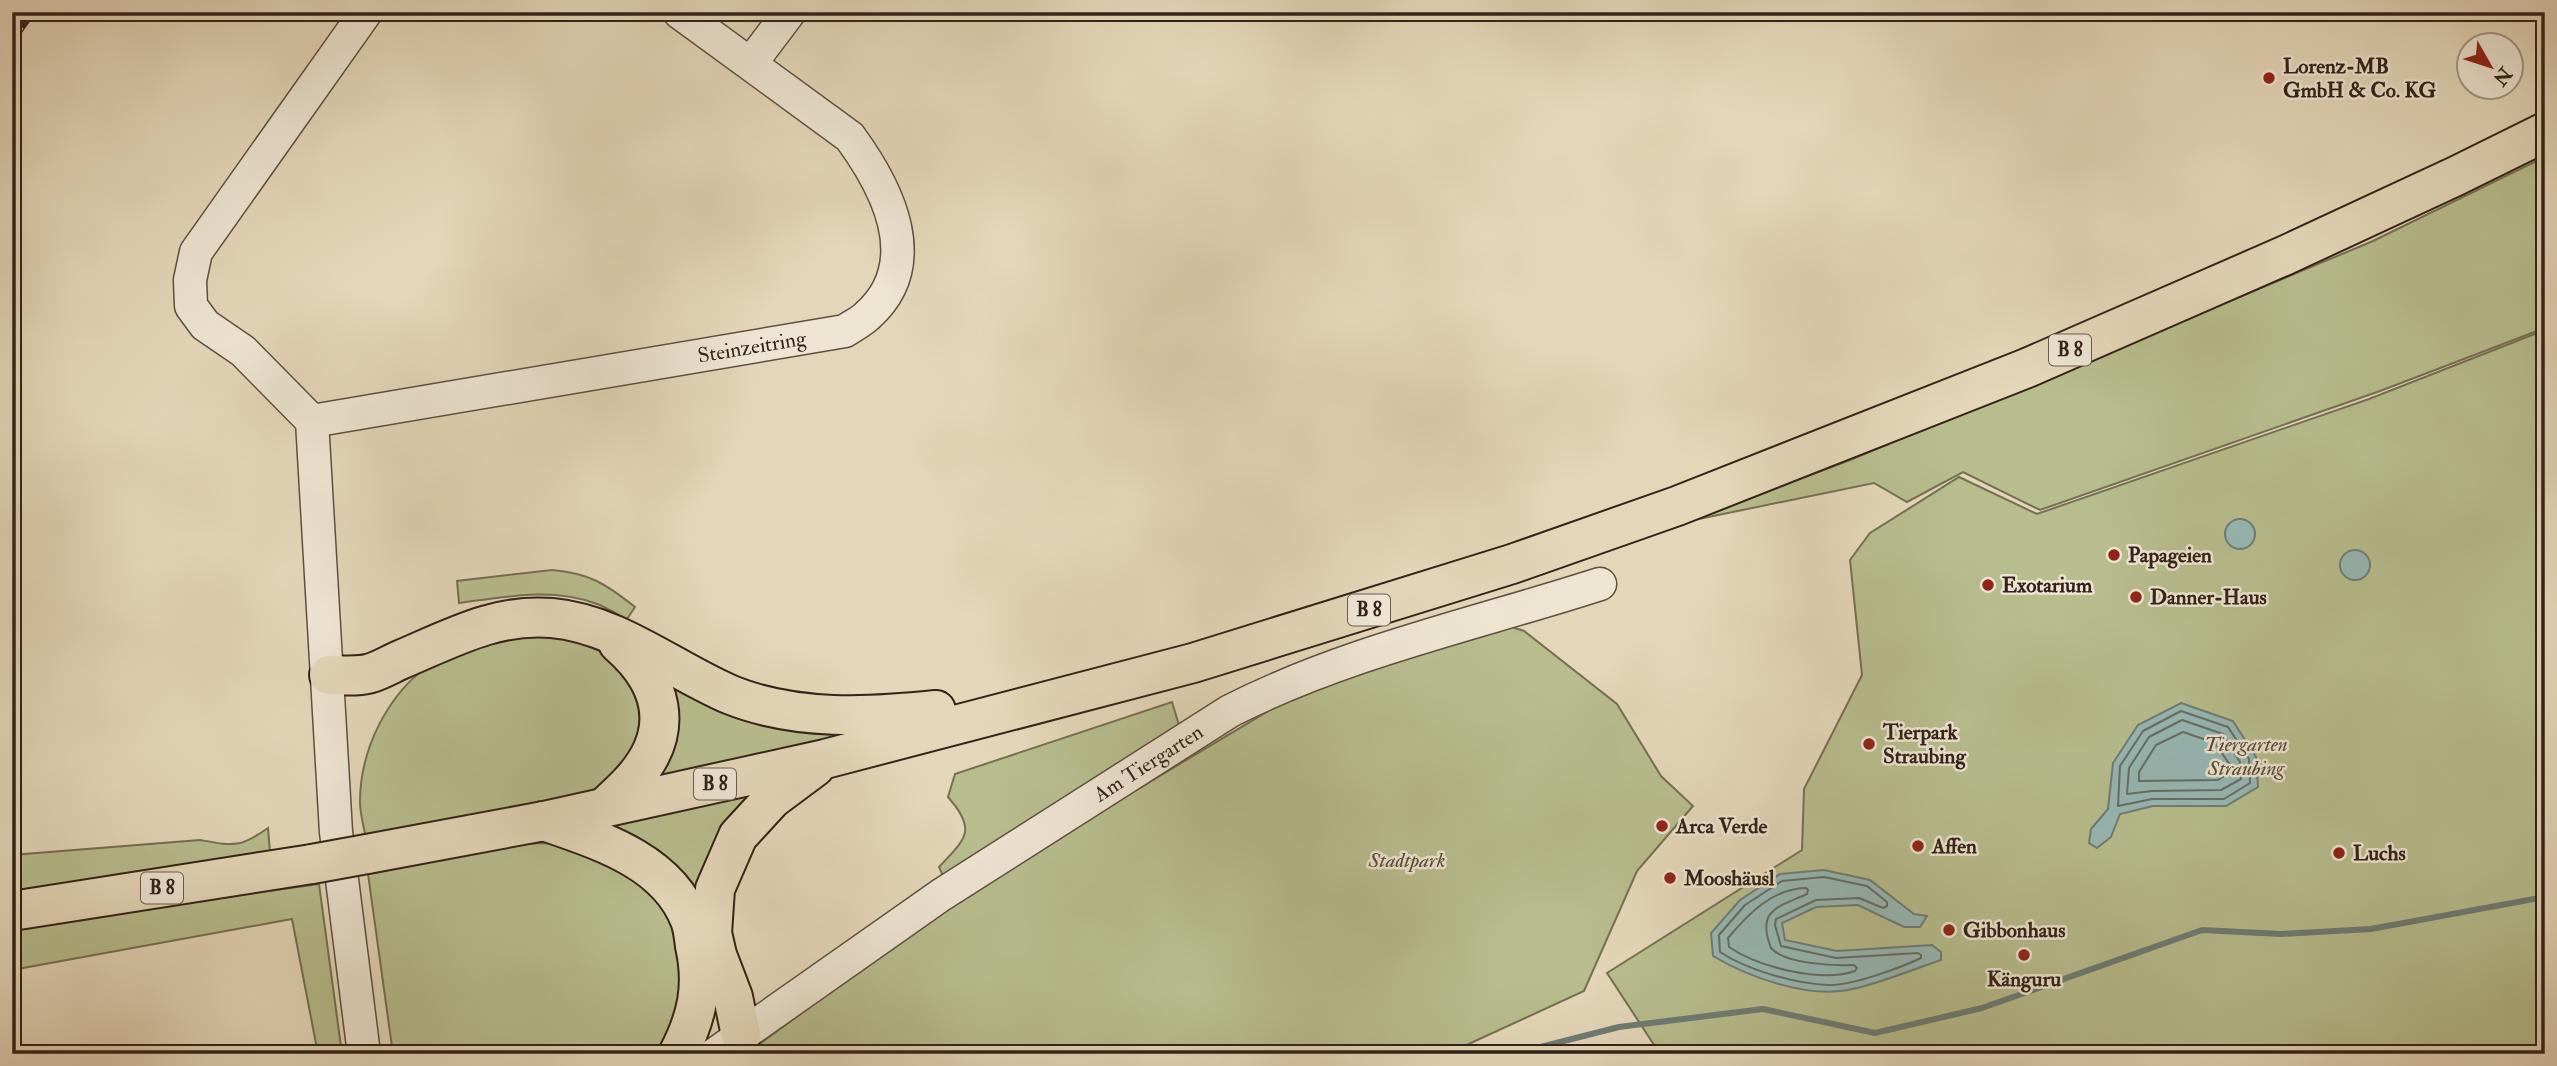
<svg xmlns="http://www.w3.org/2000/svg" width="2557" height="1066" viewBox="0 0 2557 1066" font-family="'IM FELL Double Pica',serif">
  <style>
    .green { fill: #b7bd8d; stroke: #757053; stroke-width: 2 }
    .water { fill: #96b8b4; stroke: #6e7c76; stroke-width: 2 }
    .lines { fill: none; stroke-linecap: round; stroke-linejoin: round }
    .shore { stroke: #646d66; stroke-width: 2 }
    .stream { stroke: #6e7c76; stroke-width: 6 }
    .minor-casing { stroke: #5f4f41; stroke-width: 35 }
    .major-casing { stroke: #332219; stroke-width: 42 }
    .minor { stroke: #ede4d2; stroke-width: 32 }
    .major { stroke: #e4d6b9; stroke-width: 38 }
    .rail-casing { stroke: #332219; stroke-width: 8 }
    .rail { stroke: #ede4d2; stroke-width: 5; stroke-dasharray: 16; stroke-linecap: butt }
    .major-bridge-casing { stroke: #332219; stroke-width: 42; stroke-linecap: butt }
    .major-bridge { stroke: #e4d6b9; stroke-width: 38 }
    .poi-dot { fill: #8f2418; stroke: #ede4d2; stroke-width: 2.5 }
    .labels { text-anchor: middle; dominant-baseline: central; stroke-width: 5; stroke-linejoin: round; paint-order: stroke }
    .shield { fill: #ede4d2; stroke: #6b5c50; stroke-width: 2 }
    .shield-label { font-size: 19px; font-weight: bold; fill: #332219 }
    .poi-label { font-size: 21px; font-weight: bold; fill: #332219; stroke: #ede4d2; text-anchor: start }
    .street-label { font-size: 21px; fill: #332219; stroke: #ede4d2 }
    .park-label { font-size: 21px; font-style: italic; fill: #544936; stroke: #ede4d2 }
  </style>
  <rect width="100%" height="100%" fill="#e4d6b9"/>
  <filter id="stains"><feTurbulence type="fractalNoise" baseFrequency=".00286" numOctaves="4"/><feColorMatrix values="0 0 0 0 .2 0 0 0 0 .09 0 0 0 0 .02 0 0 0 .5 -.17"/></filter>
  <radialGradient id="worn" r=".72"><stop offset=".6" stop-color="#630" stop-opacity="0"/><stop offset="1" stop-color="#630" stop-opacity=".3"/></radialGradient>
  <g class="green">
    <polygon points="2545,157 2545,328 2380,391 2040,510 1963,472 1907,502 1874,483 1689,521 1850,460 2373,241"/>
    <polygon points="2545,330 2545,1054 1660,1054 1607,973 1802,850 1804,789 1862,675 1850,560 1870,533 1959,477 2037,514 2369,399"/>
    <path d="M552,570C589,573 606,584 635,607L627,619C617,614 607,608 597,604C552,587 505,597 459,603L457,581Z"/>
    <polygon points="1506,625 1524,631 1617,704 1661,776 1693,806 1637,871 1584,991 1447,1054 746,1054 964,893 1305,689"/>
    <path d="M511,629L592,638L640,681L644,745L604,789L366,839C364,827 360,814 360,802C360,749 388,693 432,663C450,650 489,638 511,629Z"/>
    <polygon points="664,682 848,736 652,780"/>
    <path d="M1172,702L1179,725L943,876L939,867C965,839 978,831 948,797L955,774Z"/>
    <polygon points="753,793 700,906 602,822"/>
    <path d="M268,828L270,852L12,892V855L200,840C234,846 240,848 268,828Z"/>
    <polygon points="543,843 575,847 608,857 675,916 689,972 665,1054 393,1054 368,874 507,845"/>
    <polygon points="319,884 342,1054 318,1054 292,919 12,970 12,927"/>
  </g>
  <g class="water">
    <circle cx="2240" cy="534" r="15"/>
    <circle cx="2355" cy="565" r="15"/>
    <polygon points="2181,703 2233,721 2256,757 2258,787 2226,806 2153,806 2120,814 2111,837 2097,848 2089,843 2091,829 2108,809 2113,763 2138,725"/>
    <path d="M1824,870L1870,880L1914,914L1927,916L1920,927H1904L1858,905L1816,907L1782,923L1785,940L1837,951L1932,945L1941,952V960C1911,970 1879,984 1848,990C1807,998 1748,977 1713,956L1711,933L1740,900L1780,874Z"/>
  </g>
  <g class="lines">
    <g class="shore">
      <polygon points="2181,711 2228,727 2249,759 2250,783 2224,799 2152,799 2118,806 2120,766 2143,731"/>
      <polygon points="2182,720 2223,734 2240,762 2241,779 2221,790 2152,791 2127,794 2129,768 2149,737"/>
      <polygon points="2183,732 2215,743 2230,765 2229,773 2218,780 2139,781 2139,772 2156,745"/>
      <path d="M1824,877L1867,886L1887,902V906L1883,908L1859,898L1816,900L1776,919L1775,925L1781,946L1836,958L1918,953L1921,955V958C1900,968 1851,986 1828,985C1796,984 1747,970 1720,952L1719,935L1745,905L1782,881Z"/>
      <path d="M1806,888L1808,890L1807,894C1778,907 1756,910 1771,948C1785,964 1834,966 1854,965L1857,968L1855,971C1821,983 1758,967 1729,947L1728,938C1749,913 1772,889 1806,888Z"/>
    </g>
    <polyline class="stream" points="1513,1054 1619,1027 1763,1009 1875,1033 1982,1008 2202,930 2281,934 2371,929 2545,897"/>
    <defs>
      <g id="minor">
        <polyline points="751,63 788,14"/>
        <path id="s1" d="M312,421L845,331C852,326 861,322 867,316C926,264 888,189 850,137L679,12"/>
        <polyline points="364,1054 336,832 312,421 243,351 205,325 191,306 190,280 196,252 366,12"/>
        <path id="s2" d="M715,1054L941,895L1230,711C1346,652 1476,624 1600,584"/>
      </g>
      <g id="major">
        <path d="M329,675C342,675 359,677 371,673C381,670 391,664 400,660C450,639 496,613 552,618C618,624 672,670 731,695C796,721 869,717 936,710"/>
        <path d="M604,808C614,798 626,788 635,777C676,729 662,681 618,643"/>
        <path d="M544,821C598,840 667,860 690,920C693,928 694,938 695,946C704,986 697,1018 678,1054"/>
        <polyline points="367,854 544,821 825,759 1193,663 1512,564 1677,506 2027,368 2286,255 2456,176 2545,132"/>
        <polyline points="12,911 312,864"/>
        <polyline points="741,1035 733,997 717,955 712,933 715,889 738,836 772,799 815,767"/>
      </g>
    </defs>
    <use href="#minor" class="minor-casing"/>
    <use href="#major" class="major-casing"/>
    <use href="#minor" class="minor"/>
    <use href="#major" class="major"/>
    <defs>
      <g id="rail">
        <polyline points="12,18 16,12"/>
        <polyline points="12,40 32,12"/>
      </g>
    </defs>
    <use href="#rail" class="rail-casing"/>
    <use href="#rail" class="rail"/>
    <defs>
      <polyline id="major-bridge" points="312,864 367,854"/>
    </defs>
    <use href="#major-bridge" class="major-bridge-casing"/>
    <use href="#major-bridge" class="major-bridge"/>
  </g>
  <g class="poi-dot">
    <circle cx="2269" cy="78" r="7"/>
    <circle cx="2114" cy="555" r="7"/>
    <circle cx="1988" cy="585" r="7"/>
    <circle cx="2136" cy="597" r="7"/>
    <circle cx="1869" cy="744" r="7"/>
    <circle cx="1662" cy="826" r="7"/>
    <circle cx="1918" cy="846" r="7"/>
    <circle cx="2339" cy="853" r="7"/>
    <circle cx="1670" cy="878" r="7"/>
    <circle cx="1949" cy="930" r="7"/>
    <circle cx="2024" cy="955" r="7"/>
  </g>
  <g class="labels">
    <g class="shield">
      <rect x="2049" y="334.5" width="42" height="31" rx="5"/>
      <rect x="1348" y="594.5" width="42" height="31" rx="5"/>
      <rect x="694" y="768.5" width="42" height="31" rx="5"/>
      <rect x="141" y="872.5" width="42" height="31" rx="5"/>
    </g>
    <g class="shield-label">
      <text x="2070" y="350">B 8</text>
      <text x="1369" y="610">B 8</text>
      <text x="715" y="784">B 8</text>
      <text x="162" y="888">B 8</text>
    </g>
    <g class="poi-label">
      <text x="2283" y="66">Lorenz-MB<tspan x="2283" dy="24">GmbH &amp; Co. KG</tspan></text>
      <text x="2128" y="555">Papageien</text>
      <text x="2002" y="585">Exotarium</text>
      <text x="2150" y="597">Danner-Haus</text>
      <text x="1883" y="732">Tierpark<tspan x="1883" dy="24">Straubing</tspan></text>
      <text x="1676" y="826">Arca Verde</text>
      <text x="1932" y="846">Affen</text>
      <text x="2353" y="853">Luchs</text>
      <text x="1684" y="878">Mooshäusl</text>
      <text x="1963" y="930">Gibbonhaus</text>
      <text x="2024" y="979" text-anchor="middle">Känguru</text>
    </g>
    <g class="street-label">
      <text stroke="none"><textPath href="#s1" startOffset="446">Steinzeitring</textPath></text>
      <text stroke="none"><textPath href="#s2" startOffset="522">Am Tiergarten</textPath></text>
    </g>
    <g class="park-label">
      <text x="2246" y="744">Tiergarten<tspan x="2246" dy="24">Straubing</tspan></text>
      <text x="1407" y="860">Stadtpark</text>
    </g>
  </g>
  <rect width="2557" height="1066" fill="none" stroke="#e4d6b9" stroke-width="42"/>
  <rect x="14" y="14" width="2529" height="1038" fill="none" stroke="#332219" stroke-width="3.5"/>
  <rect x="21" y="21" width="2515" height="1024" fill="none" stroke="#332219" stroke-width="2"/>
  <g transform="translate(2490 66) rotate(129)"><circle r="33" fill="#ede4d2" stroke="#a39688" stroke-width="2"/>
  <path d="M0-5L12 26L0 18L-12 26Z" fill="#8f2418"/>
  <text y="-10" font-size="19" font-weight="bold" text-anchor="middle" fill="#332219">N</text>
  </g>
  <rect width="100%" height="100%" filter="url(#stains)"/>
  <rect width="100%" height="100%" fill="url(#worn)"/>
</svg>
